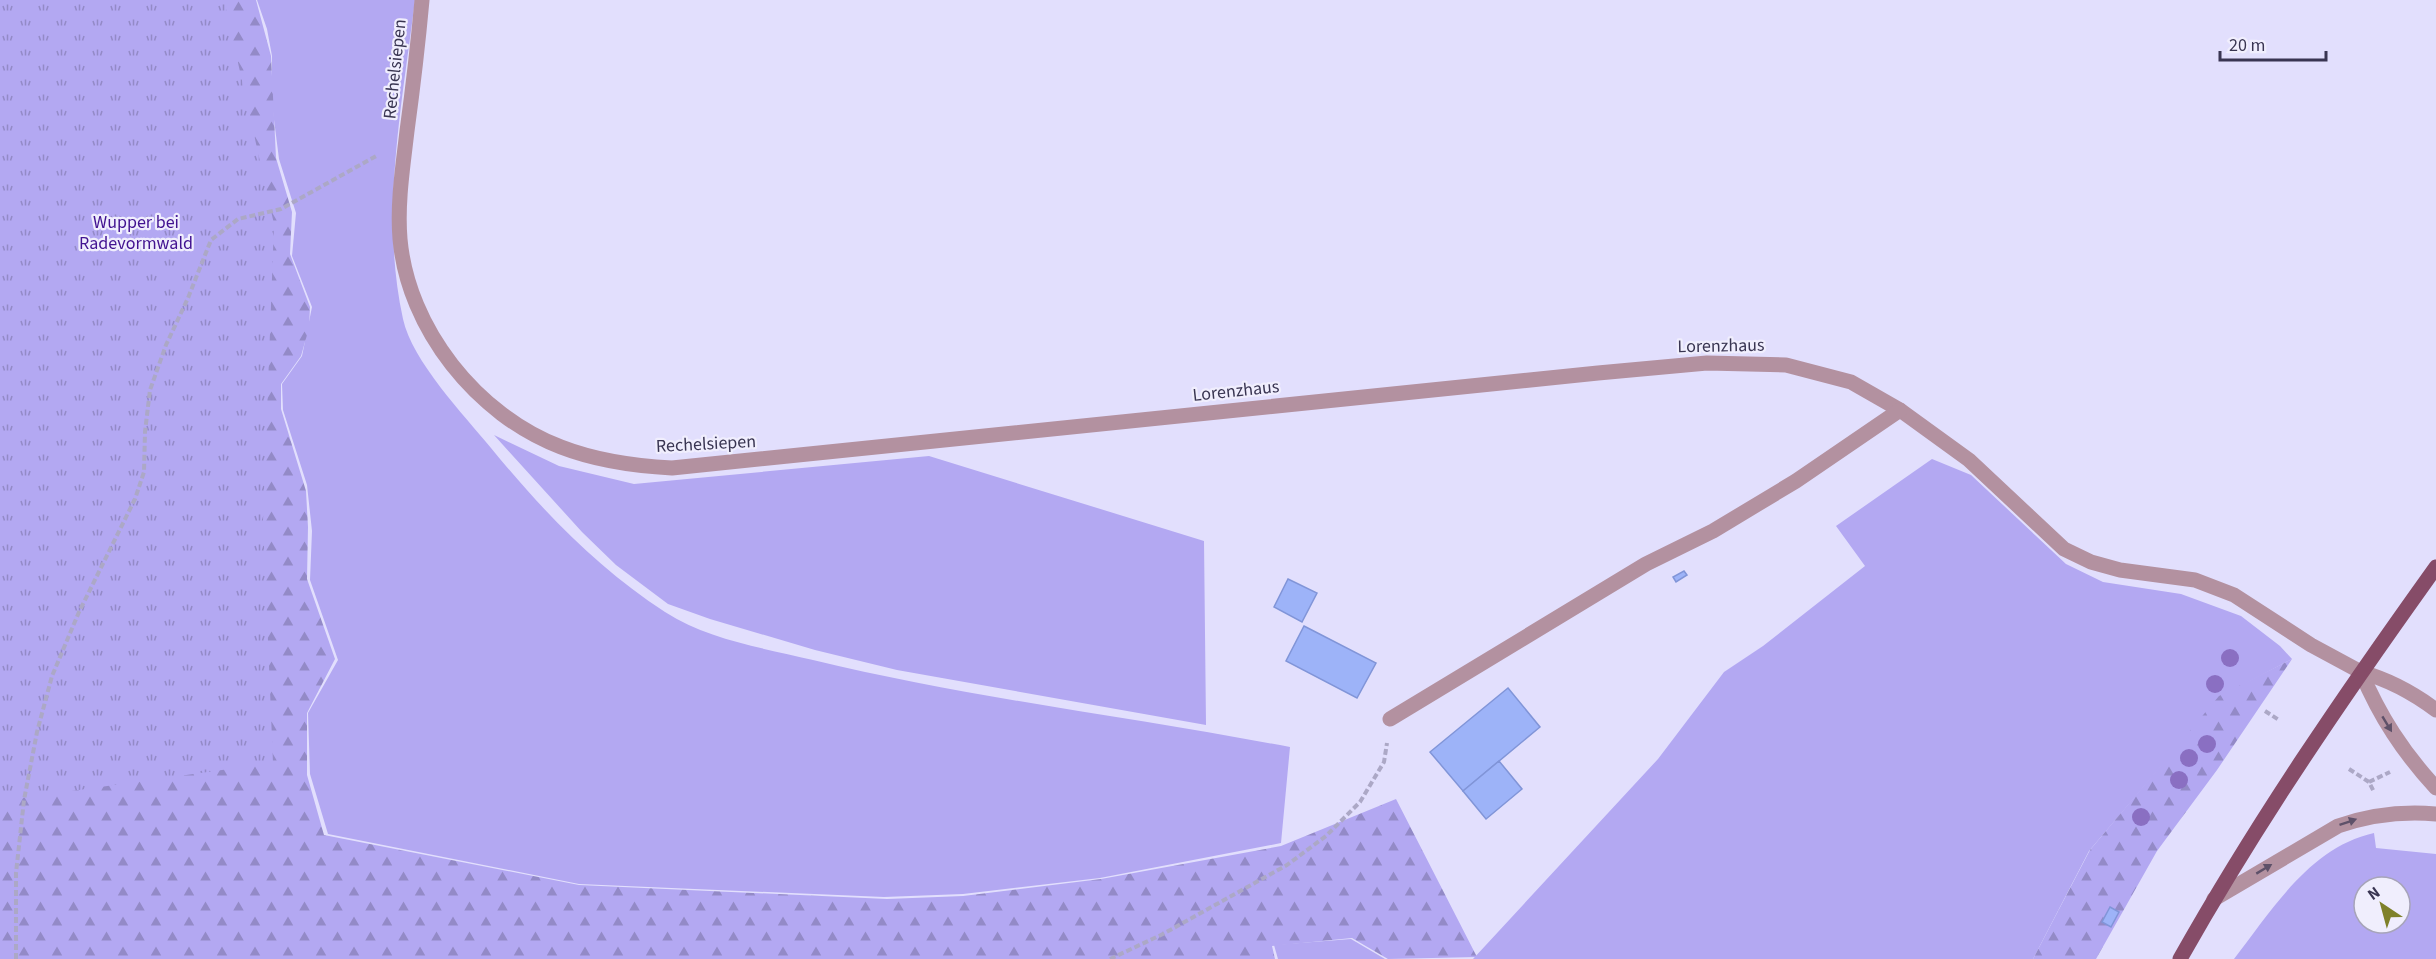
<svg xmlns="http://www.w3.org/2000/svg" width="2436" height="959" viewBox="0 0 2436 959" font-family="'Source Sans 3',sans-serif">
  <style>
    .green { fill: #b3a8f2; fill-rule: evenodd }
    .forest { fill: url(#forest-firs) }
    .park { fill: url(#park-tufts) }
    .building { fill: #9db3f8; stroke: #8195d8; stroke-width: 1.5 }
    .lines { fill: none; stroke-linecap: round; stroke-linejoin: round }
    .path { stroke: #aca8c6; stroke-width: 4; stroke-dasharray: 6 3; stroke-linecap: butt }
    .minor { stroke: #b391a0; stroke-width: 15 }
    .tertiary { stroke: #b391a0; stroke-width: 15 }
    .primary { stroke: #864c68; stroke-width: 15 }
    .tree { fill: #8a6fc2 }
    .oneway { fill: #5e5169 }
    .labels { text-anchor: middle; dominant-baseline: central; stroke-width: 4.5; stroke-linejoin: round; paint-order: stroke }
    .street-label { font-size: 18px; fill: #393552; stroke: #f0eefd }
    .park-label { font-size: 18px; fill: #421391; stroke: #f0eefd }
  </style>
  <defs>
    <pattern id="forest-firs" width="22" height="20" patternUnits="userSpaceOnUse" patternTransform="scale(1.5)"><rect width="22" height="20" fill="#b3a8f2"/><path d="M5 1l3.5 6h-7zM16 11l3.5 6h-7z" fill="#938ac7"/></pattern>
    <pattern id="park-tufts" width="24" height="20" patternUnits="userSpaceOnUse" patternTransform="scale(1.5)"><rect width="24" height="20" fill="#b3a8f2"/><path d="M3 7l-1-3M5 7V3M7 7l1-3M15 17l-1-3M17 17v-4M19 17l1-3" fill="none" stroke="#938ac7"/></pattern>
  </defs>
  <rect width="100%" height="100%" fill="#e2dffd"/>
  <g class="green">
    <path d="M257,0H415C402,105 380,214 403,319C412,361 464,415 491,448C541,509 597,568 665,612C709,640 763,648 813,660C970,698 1132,717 1290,747L1281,843L1100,878L963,894L884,897L579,884L328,834L310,774L308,713L338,660L310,580L312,531L307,485L283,410L282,384L302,356L312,307L292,256L296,213L279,159L272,104V56L267,29Z"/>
    <polygon points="494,435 559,466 634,484 929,456 1204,541 1206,725 897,670 815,650 710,619 668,604 616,565 582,532"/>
    <polygon points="1932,459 1971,475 2066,564 2103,582 2181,594 2241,616 2280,646 2292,659 2220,697 2089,851 2033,959 1473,959 1658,759 1724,672 1763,646 1865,566 1836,526"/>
    <path d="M2374,833L2376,848L2436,854V959H2234C2272,910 2310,847 2374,833ZM2364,887H2400V923H2364Z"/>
    <polygon points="1351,939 1385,959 1278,959 1274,945"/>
  </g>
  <g class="forest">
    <polygon points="0,0 256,0 271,56 276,158 292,212 290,254 310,307 309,328 301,356 281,384 281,409 306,491 308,527 307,579 335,659 307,713 307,775 324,835 579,885 887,899 963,896 1101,879 1281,846 1396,799 1477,957 1388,959 1352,938 1272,946 1275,959 0,959"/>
    <polygon points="2292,659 2217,770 2157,851 2096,959 2033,959 2090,850 2219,696"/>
  </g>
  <polygon class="park" points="0,0 224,0 274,224 263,521 273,763 0,801"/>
  <g class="building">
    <polygon points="1684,571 1687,575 1676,582 1673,577"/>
    <polygon points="1288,579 1317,593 1302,622 1274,607"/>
    <polygon points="1304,626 1376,663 1357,698 1286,661"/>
    <polygon points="1508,688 1540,727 1463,791 1430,752"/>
    <polygon points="1499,761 1522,789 1486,819 1463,791"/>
    <polygon points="2110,907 2119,912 2111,927 2102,922"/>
  </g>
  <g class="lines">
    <g class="path">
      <polyline points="2265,711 2279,720"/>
      <polyline points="2349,769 2369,782 2374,792"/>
      <polyline points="2369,782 2390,772"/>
      <polyline points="16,959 16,873 24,800 37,732 52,676 79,612 135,499 144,472 145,432 150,390 166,345 188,298 211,240 238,219 281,209 378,155"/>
      <polyline points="1110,959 1163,934 1287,865 1326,836 1360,802 1384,762 1387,743"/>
    </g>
    <g class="minor">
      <path d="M422,0C418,44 413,87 407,131C403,166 397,203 400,239C408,329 477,415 561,447C597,461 634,466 672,468L1598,373L1707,363L1786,365L1851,382L1900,410L1969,460L2064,549L2091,562L2120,570L2195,580L2234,595L2311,645L2361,672"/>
      <polyline points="1390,719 1646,564 1713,531 1796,481 1900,410"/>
    </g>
    <g class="tertiary">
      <path d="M2361,672C2380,717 2403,752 2436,788"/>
      <path d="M2361,672C2390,680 2412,692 2436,710"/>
      <path d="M2214,899L2338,826C2370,815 2402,811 2436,814"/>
    </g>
    <path class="primary" d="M2180,959C2257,822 2345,694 2436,567"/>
  </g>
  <g class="tree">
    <circle cx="2230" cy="658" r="9"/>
    <circle cx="2215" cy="684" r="9"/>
    <circle cx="2207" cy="744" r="9"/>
    <circle cx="2189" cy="758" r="9"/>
    <circle cx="2179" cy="780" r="9"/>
    <circle cx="2141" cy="817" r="9"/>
  </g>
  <defs><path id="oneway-solid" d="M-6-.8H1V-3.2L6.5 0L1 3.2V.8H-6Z" transform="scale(1.5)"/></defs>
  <g class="oneway">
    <use href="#oneway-solid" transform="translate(2387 724) rotate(59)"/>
    <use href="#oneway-solid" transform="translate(2348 822) rotate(-19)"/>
    <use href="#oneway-solid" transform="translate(2264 869) rotate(-31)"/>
  </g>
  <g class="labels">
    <g class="street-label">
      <text transform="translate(395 69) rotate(-84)">Rechelsiepen</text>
      <text transform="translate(1721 346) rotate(-1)">Lorenzhaus</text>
      <text transform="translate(1236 391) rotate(-6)">Lorenzhaus</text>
      <text transform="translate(706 444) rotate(-3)">Rechelsiepen</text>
    </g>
    <g class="park-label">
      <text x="136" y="222">Wupper bei<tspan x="136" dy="21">Radevormwald</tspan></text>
    </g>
  </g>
  <g transform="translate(2382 905) rotate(324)"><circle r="28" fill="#f0eefd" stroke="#a7a4b9" stroke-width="1.5"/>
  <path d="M0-4.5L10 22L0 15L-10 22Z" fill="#7f812a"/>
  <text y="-9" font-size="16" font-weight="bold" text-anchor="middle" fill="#393552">N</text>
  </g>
  <path d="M2220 51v9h106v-9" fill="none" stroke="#393552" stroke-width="3"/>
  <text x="2229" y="51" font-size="18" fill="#393552" stroke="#f0eefd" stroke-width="4.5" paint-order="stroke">20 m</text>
</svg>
